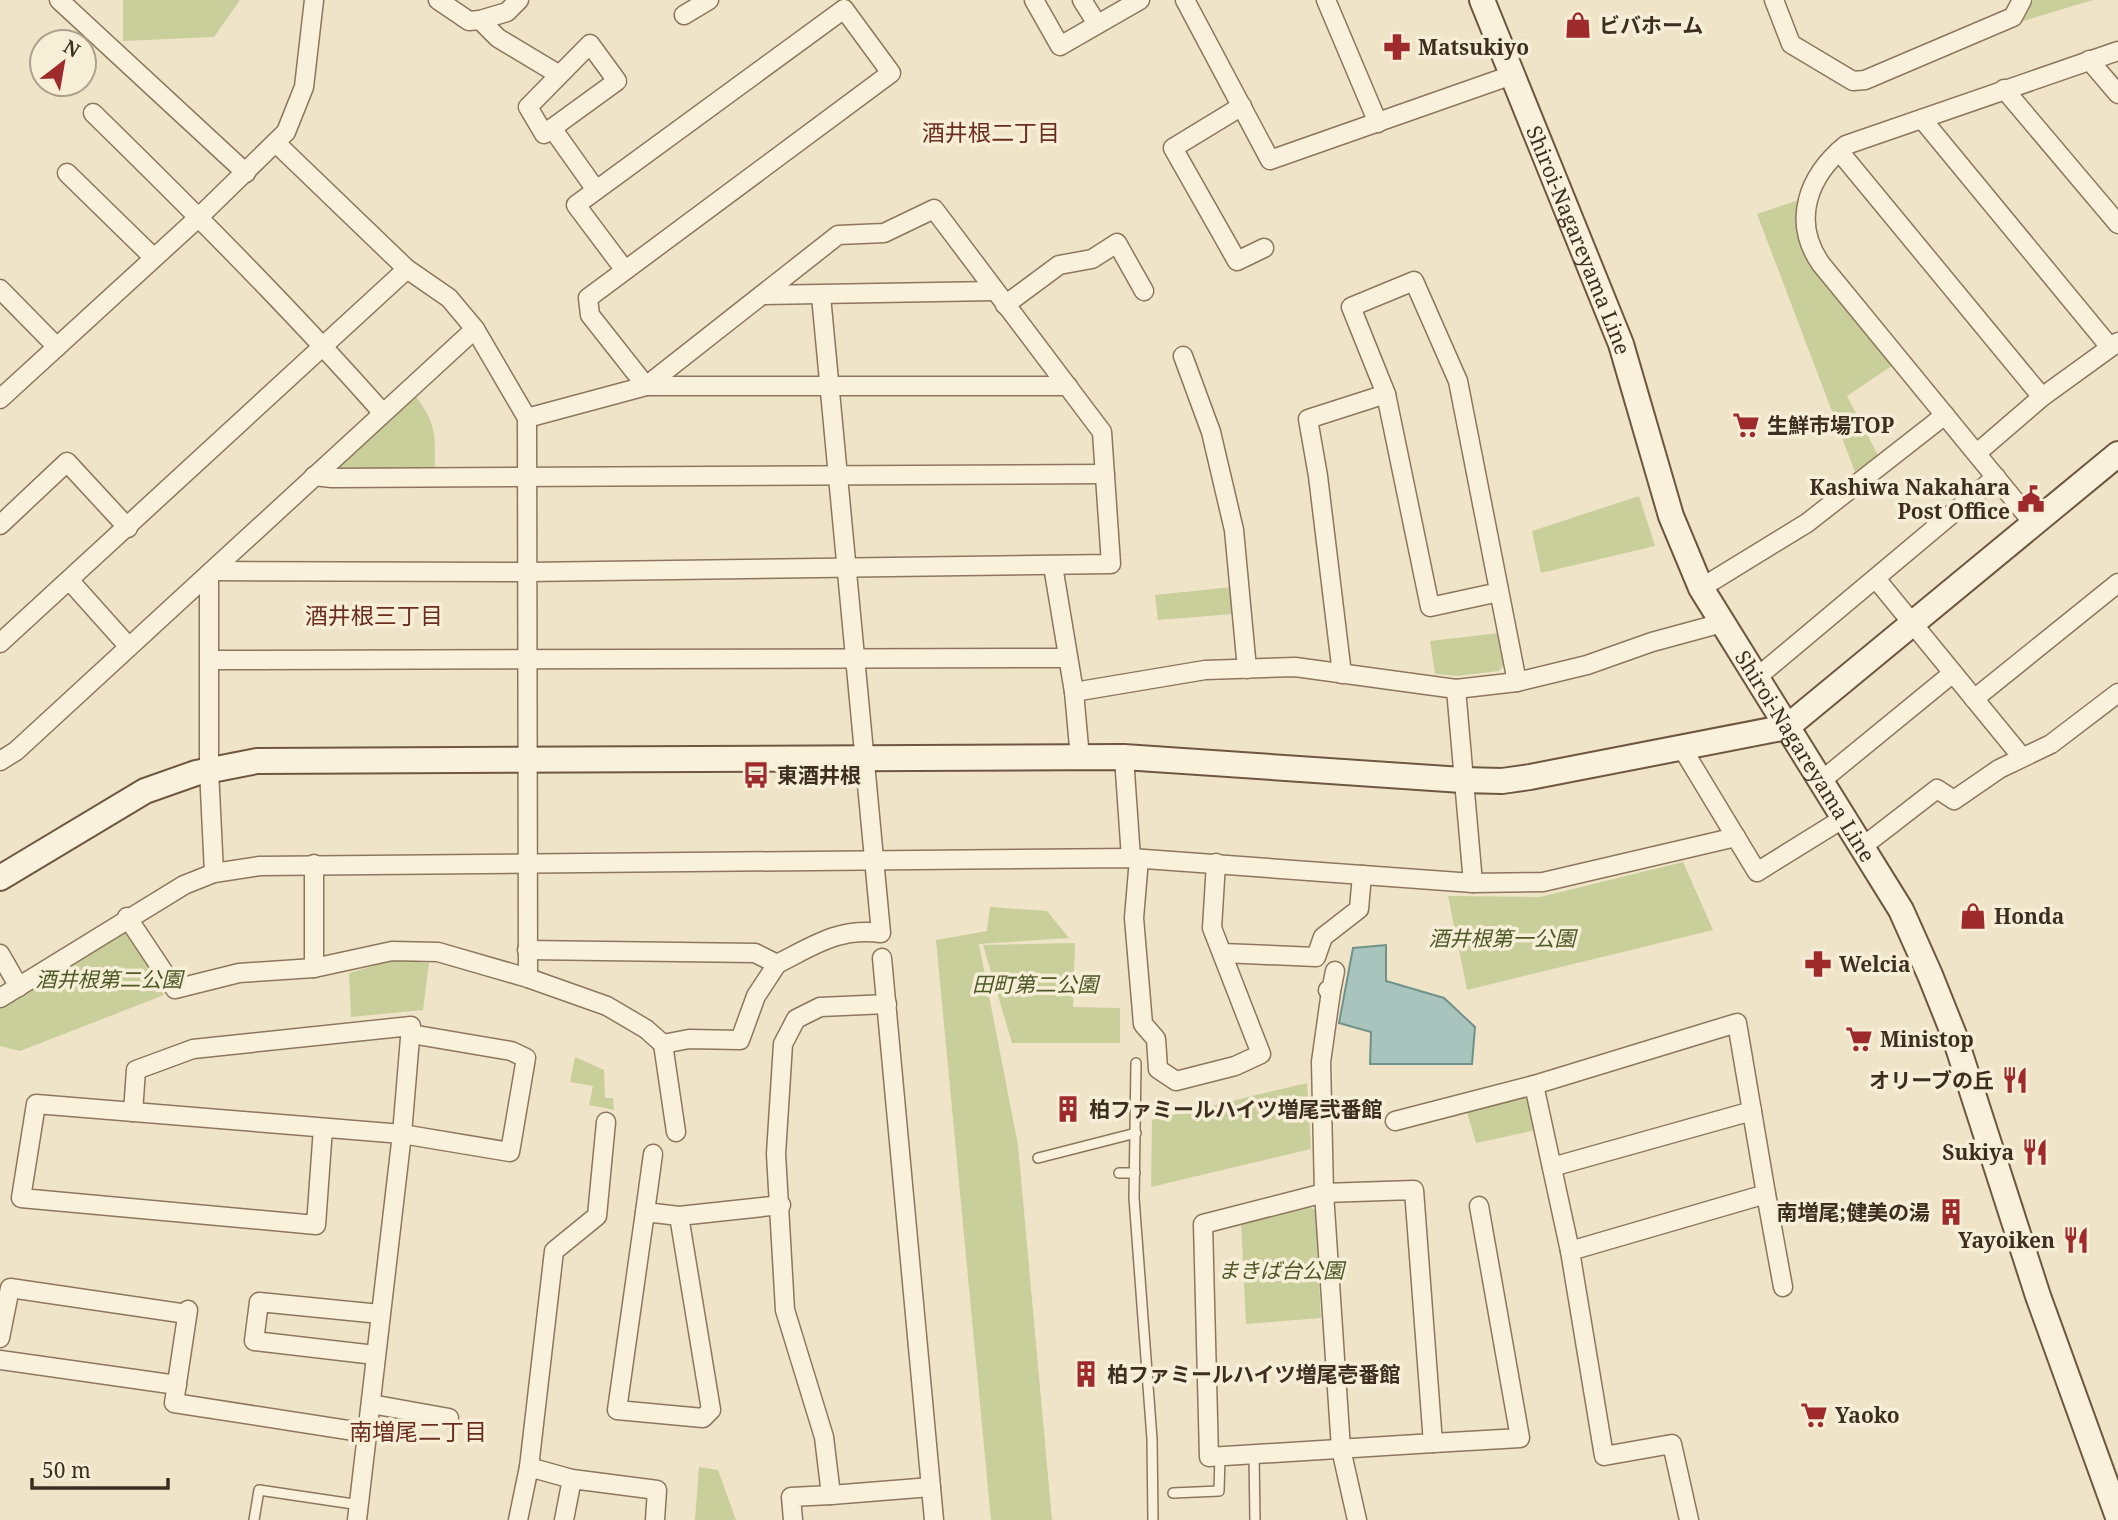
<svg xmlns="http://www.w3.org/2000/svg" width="2118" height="1520" viewBox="0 0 2118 1520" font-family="'Noto Serif','Noto Sans JP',serif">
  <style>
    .green { fill: #c9cf9b }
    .water { fill: #a9c4bc; stroke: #6f938a; stroke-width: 2 }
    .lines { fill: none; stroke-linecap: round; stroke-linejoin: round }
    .lane-casing { stroke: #8d765c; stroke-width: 12 }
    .street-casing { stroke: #8d765c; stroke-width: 21 }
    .secondary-casing { stroke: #6f573f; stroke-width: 28 }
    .lane { stroke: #faf1dc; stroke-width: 9 }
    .street { stroke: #faf1dc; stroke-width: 18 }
    .secondary { stroke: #faf1dc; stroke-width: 24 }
    .labels { text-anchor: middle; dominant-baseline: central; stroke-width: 7; stroke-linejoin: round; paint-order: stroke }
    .poi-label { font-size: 21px; font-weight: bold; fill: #3d2e20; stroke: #f7eed8; text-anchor: start }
    .street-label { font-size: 21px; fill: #3d2e20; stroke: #f7eed8 }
    .park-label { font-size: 21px; font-style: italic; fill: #4d5a26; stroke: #f7eed8 }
    .neighbourhood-label { font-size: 23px; fill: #6b2e1e; stroke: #f7eed8 }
  </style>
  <rect width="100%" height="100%" fill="#f0e4c8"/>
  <g class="green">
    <polygon points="123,0 240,0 214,37 123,41"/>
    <polygon points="2034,0 2093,0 2023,21"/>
    <polygon points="1799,200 1797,215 1893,365 1847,396 1880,459 1867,469 1862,467 1855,472 1757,214"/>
    <path d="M412,391C437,424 435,432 435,472L336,473L333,465Z"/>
    <polygon points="1639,496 1655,546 1541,573 1532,531"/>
    <polygon points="1232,587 1233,614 1158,620 1155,595"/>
    <polygon points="1499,633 1505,663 1499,671 1457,676 1435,674 1430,641"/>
    <polygon points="1683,862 1713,930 1467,990 1448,896 1540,897"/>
    <polygon points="990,907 1047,911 1069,938 979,944 1018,1145 1052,1520 991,1520 936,940 987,931"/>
    <polygon points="122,929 128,930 164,995 20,1051 0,1046 0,1005"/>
    <polygon points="1075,943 1073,1007 1120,1008 1120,1043 1012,1043 983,945"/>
    <polygon points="394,960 429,963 423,1010 351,1017 349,973"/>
    <polygon points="575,1057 604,1070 605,1098 613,1098 614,1110 589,1105 593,1086 570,1082"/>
    <polygon points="1307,1083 1311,1149 1151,1187 1152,1120"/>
    <polygon points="1522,1095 1529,1099 1536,1130 1476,1143 1466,1109"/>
    <polygon points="1308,1206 1315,1210 1321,1318 1246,1324 1241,1222"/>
    <polygon points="699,1467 718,1470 736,1520 695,1520"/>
  </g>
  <polygon class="water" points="1386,945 1386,981 1444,998 1475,1027 1472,1064 1370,1064 1371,1032 1339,1023 1353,948"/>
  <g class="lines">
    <defs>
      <g id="lane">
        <polyline points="1136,1063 1134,1198 1152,1439 1153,1520"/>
        <polyline points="1038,1158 1136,1133"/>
        <polyline points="1119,1173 1135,1173"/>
        <polyline points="1254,1454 1255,1520"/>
        <polyline points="1173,1493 1219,1491 1220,1456"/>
        <polyline points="254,1520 259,1490 360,1505"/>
      </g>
      <g id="street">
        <polyline points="59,0 246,173"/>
        <polyline points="438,0 469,21 480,20 498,38 558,74"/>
        <polyline points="1034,0 1060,46 1140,0"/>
        <polyline points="1082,0 1097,24"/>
        <polyline points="1185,0 1270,160 1512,75"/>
        <polyline points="1326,0 1378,123"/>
        <polyline points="1774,0 1791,44 1853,81 1865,80 2013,17 2022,0"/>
        <polyline points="684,15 709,0"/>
        <polyline points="480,20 507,12 519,0"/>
        <polygon points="590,44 617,81 544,134 528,107"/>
        <polyline points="2089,60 2118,94"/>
        <polyline points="2004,89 2118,224"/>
        <polyline points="1242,106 1173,148 1237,261 1264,248"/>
        <path d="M93,113C192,210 290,308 382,412"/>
        <polyline points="1922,119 2110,347"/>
        <polyline points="552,128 596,190"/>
        <polyline points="276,143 407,269 449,298 475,329 527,418 528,978"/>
        <polyline points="1839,151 2042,397"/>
        <polyline points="67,173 153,257"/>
        <polyline points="624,269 576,205 844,9 891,73 588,298 590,315 646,386 1068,386"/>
        <polyline points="0,289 57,347"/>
        <polyline points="762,295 994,291"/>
        <polyline points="1005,305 1059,265 1092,259 1117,243 1144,291"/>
        <polyline points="1183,356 1211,432 1234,530 1247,669"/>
        <polyline points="0,399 199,217 286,132 304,87 314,0"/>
        <polyline points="1977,453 2042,397 2118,342"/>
        <polyline points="314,476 332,478 1105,474"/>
        <path d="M2034,524L1821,264C1791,221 1808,176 1846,145L2118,51"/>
        <polyline points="0,525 67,462 128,528"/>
        <polyline points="1053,566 1074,692 1080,758"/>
        <polyline points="212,571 527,572 1111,564 1102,432 934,209 884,233 838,235 646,386 527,418"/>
        <polyline points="209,574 209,770 214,873"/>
        <polyline points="1877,580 2021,756"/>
        <polyline points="70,581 129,647"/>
        <polyline points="1701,588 1807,523 1945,415"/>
        <polyline points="1499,592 1430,607 1386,394 1351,307 1414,281 1458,381 1517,682"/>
        <polyline points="0,643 407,269"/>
        <polyline points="210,660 1068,658"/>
        <polyline points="1342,674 1318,476 1308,419 1386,394"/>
        <polyline points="1755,679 1996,477"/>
        <polyline points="1456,689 1473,883"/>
        <polyline points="1074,692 1205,670 1295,667 1456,689 1517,682 1587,665 1652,642 1722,623"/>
        <polyline points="1974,699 2118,583"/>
        <polyline points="1682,748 1757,872 1844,818"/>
        <polyline points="1124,757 1131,858"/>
        <polyline points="0,761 16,751 475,329"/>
        <polyline points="1821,781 1953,673"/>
        <polyline points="1862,847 1937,789 1954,800 1999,769 2051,744 2118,693"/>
        <polyline points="1139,859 1134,918 1143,1024 1156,1039 1158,1069 1176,1081 1235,1066 1261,1054 1212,928 1216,863"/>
        <polyline points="314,864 314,968"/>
        <polyline points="127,917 175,989 239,973 314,968 392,951 438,952 528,978 607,1006 646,1029 663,1044 676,1132"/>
        <path d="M527,950L755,953L777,964C813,946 839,927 881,933L821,296"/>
        <polyline points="1222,953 1316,957 1323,937 1359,909 1362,875"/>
        <polyline points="0,954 19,987"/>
        <polyline points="882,958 934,1520"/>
        <polyline points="1328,990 1331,991 1335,971"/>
        <polyline points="1331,991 1321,1062 1324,1193 1341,1449 1357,1520"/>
        <polyline points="0,998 184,885 214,873 260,866 1131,858 1473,883 1543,882 1736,837"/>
        <polyline points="887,1004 820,1007 796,1019 783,1044 776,1154 785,1310 824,1437 831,1495 931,1487"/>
        <polyline points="663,1044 689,1039 740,1040 756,996 777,964"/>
        <polyline points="1534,1085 1570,1251 1604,1456 1672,1444 1689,1520"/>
        <polyline points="133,1112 136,1070 193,1049 411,1026 402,1134 357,1520"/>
        <polyline points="1395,1121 1534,1085 1737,1023 1766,1194 1570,1251"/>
        <polyline points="323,1128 316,1225 21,1198 36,1104 402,1134 510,1152 526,1058 511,1051 411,1034"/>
        <polyline points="1552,1167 1752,1111"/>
        <polygon points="1414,1190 1433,1443 1209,1457 1203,1224 1324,1193"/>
        <polyline points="1766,1194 1783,1287"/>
        <polyline points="645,1212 653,1154"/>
        <polyline points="679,1216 645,1212 617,1410 703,1418 711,1410 679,1216 781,1205"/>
        <polyline points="188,1310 174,1403 367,1433"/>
        <polyline points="0,1338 10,1288 187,1314"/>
        <polyline points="375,1355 254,1341 259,1302 380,1314"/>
        <polyline points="0,1360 177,1385"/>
        <polyline points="371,1404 449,1418"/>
        <polyline points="1433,1443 1520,1438 1479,1206"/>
        <polyline points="529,1467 554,1251 597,1216 606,1122"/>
        <polyline points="518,1520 529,1467 572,1479"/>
        <polyline points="564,1520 572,1479 657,1490 655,1520"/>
        <polyline points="793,1520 791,1497 831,1495"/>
      </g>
      <g id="secondary">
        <path id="s1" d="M1482,0L1621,344L1671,516L1701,588L1901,910L1930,975L1954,1035L2038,1296L2118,1517"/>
        <polyline points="0,878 145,791 196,773 257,761 1124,757 1462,780 1502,781 1530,777 1787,727 2118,454"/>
      </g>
    </defs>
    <use href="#lane" class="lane-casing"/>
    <use href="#street" class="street-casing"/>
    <use href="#secondary" class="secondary-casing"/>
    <use href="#lane" class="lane"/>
    <use href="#street" class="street"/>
    <use href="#secondary" class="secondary"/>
  </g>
  <defs>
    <symbol id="shop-bare" viewBox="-9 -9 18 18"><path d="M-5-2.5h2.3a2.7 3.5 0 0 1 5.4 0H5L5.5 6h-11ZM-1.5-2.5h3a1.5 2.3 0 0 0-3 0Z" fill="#9e2a2b" stroke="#f7eed8" stroke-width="2.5" paint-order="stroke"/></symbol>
    <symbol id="pharmacy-bare" viewBox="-9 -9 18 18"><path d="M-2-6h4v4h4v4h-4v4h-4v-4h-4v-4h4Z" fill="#9e2a2b" stroke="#f7eed8" stroke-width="2.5" paint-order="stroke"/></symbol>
    <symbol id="supermarket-bare" viewBox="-9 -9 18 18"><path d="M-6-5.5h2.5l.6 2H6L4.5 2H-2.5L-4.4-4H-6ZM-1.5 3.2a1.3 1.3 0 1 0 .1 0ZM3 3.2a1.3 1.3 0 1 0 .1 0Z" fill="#9e2a2b" stroke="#f7eed8" stroke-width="2.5" paint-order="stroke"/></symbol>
    <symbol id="civic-bare" viewBox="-9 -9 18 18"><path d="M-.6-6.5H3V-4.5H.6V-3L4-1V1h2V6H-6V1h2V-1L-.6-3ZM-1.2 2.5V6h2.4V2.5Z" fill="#9e2a2b" stroke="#f7eed8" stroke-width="2.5" paint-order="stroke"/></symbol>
    <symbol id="bus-bare" viewBox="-9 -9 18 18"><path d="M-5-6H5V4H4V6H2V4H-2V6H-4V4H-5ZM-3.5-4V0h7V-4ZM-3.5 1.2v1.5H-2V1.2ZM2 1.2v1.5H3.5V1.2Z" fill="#9e2a2b" stroke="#f7eed8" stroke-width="2.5" paint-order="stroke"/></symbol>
    <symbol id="restaurant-bare" viewBox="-9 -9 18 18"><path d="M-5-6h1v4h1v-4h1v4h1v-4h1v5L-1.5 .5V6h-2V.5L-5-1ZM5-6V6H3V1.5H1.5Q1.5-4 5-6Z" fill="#9e2a2b" stroke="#f7eed8" stroke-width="2.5" paint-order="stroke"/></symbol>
    <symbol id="building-bare" viewBox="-9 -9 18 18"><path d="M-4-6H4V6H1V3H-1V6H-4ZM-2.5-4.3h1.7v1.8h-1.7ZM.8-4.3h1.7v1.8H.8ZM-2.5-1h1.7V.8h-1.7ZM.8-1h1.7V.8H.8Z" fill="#9e2a2b" stroke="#f7eed8" stroke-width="2.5" paint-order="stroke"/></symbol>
  </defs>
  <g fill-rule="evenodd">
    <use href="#shop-bare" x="1559" y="6" width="38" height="38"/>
    <use href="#pharmacy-bare" x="1378" y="28" width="38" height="38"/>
    <use href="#supermarket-bare" x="1727" y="406" width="38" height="38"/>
    <use href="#civic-bare" x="2012" y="480" width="38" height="38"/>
    <use href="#bus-bare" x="737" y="756" width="38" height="38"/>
    <use href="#shop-bare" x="1954" y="897" width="38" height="38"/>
    <use href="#pharmacy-bare" x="1799" y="945" width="38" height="38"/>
    <use href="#supermarket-bare" x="1840" y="1020" width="38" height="38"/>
    <use href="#restaurant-bare" x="1996" y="1061" width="38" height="38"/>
    <use href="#building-bare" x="1049" y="1090" width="38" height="38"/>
    <use href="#restaurant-bare" x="2016" y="1133" width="38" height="38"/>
    <use href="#building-bare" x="1932" y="1193" width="38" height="38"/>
    <use href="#restaurant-bare" x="2057" y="1221" width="38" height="38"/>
    <use href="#building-bare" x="1067" y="1355" width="38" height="38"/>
    <use href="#supermarket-bare" x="1795" y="1396" width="38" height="38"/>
  </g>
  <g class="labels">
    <g class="poi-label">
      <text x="1599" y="25">ビバホーム</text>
      <text x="1418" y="47">Matsukiyo</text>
      <text x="1767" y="425">生鮮市場TOP</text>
      <text x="2010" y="487" text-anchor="end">Kashiwa Nakahara<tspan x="2010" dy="24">Post Office</tspan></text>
      <text x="777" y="775">東酒井根</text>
      <text x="1994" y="916">Honda</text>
      <text x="1839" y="964">Welcia</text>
      <text x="1880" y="1039">Ministop</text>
      <text x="1994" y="1080" text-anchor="end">オリーブの丘</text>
      <text x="1089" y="1109">柏ファミールハイツ増尾弐番館</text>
      <text x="2014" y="1152" text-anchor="end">Sukiya</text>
      <text x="1930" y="1212" text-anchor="end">南増尾;健美の湯</text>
      <text x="2055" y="1240" text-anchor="end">Yayoiken</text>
      <text x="1107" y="1374">柏ファミールハイツ増尾壱番館</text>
      <text x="1835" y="1415">Yaoko</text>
    </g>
    <g class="street-label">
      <text stroke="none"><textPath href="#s1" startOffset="259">Shiroi-Nagareyama Line</textPath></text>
      <text stroke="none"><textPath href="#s1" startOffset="826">Shiroi-Nagareyama Line</textPath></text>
    </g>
    <g class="park-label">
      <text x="1502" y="938">酒井根第一公園</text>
      <text x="109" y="979">酒井根第二公園</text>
      <text x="1035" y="984">田町第二公園</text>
      <text x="1281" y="1270">まきば台公園</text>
    </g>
    <g class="neighbourhood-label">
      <text x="991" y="132">酒井根二丁目</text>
      <text x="374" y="615">酒井根三丁目</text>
      <text x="418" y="1431">南増尾二丁目</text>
    </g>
  </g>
  <g transform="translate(63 63) rotate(31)"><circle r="33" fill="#f7eed8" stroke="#ada18e" stroke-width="2"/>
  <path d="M0-5L12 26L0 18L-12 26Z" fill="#9e2a2b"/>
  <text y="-10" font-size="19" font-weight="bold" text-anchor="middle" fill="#3d2e20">N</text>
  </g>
  <path d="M32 1478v10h136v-10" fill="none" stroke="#3d2e20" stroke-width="3.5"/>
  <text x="42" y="1478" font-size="21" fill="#3d2e20" stroke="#f7eed8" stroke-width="5" paint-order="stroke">50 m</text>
</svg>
